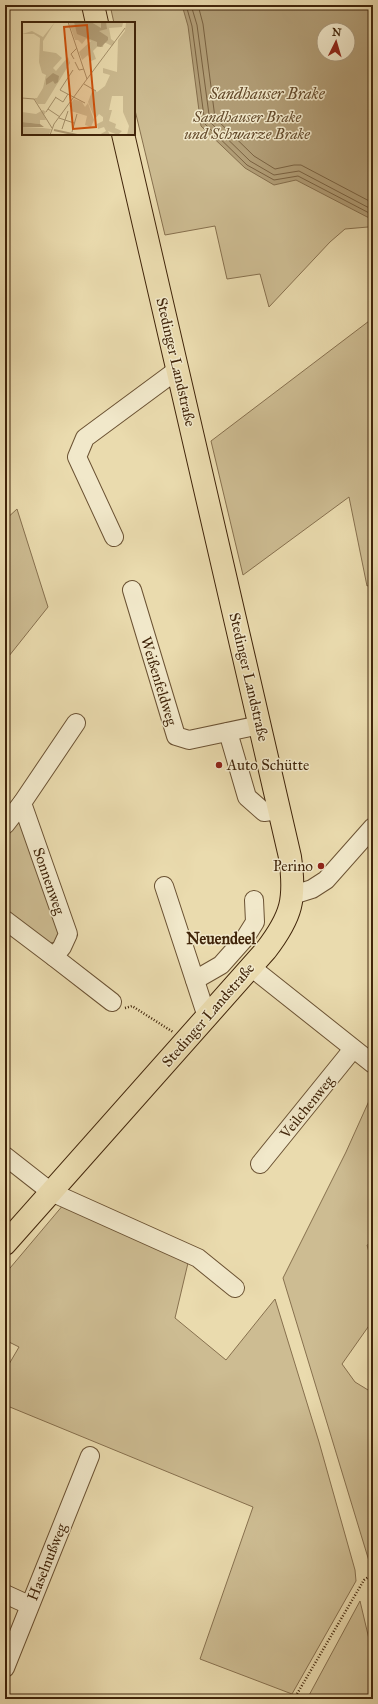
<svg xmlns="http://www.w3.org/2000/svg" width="378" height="1704" viewBox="0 0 378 1704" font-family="'IM FELL Great Primer',serif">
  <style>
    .green { fill: #cdbc92; stroke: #87704e; fill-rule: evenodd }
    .water { fill: #b19d76; stroke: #846d4b; fill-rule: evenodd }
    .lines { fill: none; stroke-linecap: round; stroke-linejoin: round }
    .shore { stroke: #796140; stroke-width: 1 }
    .minor-casing { stroke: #6b5233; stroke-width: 20 }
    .major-casing { stroke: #41250a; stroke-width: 24 }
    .path { stroke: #41250a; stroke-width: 2.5; stroke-dasharray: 1 2; stroke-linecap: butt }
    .minor { stroke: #f1e8ca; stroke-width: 18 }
    .major { stroke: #eadbae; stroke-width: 22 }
    .poi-dot { fill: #8f2418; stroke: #f1e8ca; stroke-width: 1.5 }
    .labels { text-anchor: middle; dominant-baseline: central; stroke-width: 3; stroke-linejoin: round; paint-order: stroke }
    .park-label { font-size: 15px; font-style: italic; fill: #644b2c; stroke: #f1e8ca }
    .street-label { font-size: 15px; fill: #41250a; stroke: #f1e8ca }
    .poi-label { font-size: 15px; fill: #41250a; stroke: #f1e8ca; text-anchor: start }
    .water-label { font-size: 16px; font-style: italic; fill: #63492a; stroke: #f1e8ca }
    .neighbourhood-label { font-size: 16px; font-weight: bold; fill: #41250a; stroke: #f1e8ca }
    .inset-river { fill: none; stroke: #b19d76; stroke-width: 2 }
    .inset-road { fill: none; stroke: #a6926c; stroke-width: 1 }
    .view { fill: #cf510c; fill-opacity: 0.15; stroke: #cf510c; stroke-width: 2 }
    .inset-edge { fill: none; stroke: #41250a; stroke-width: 2 }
  </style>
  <rect width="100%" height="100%" fill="#eadbae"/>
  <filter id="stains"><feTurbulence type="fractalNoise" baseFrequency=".005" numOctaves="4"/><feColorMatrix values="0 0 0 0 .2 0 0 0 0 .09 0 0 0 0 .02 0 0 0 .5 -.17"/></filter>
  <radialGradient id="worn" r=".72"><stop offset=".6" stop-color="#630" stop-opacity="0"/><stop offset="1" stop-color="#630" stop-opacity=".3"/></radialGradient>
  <g class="green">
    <path d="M110,5H373V230L368,227L345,229L330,242L269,307L260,274L227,279L215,226L165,235L134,106V23H114ZM324,30H348V54H324Z"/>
    <polygon points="373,318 373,584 367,586 349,497 243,575 211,441"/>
    <polygon points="17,509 48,607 5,661 5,520"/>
    <polygon points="19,823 26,826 62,934 57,942 48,943 5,910 5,834 11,826"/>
    <polygon points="373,1092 373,1243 367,1245 373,1267 373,1320 342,1364 355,1382 373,1393 373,1562 369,1561 283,1278 346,1152"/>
    <polygon points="64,1204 188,1263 175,1318 226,1360 275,1299 319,1442 355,1570 356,1581 292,1694 200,1659 253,1507 5,1405 5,1371 19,1347 5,1340 5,1274"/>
    <polygon points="360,1601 373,1656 373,1699 307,1699"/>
  </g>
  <path class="water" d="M182,5H373V220L296,180L274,185L245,168L201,126L188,26ZM324,30H348V54H324Z"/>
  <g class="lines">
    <g class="shore">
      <polyline points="186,5 192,26 205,124 247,165 274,180 298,176 373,215"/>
      <polyline points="191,5 197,25 210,122 250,161 274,175 299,171 373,210"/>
      <polyline points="198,5 203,24 215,118 254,156 275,169 294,165 301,165 373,203"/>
    </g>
    <defs>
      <g id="minor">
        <polyline points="114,537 77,457 85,438 177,370"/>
        <polyline points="132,590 176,736 189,740 260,725"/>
        <polyline points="228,732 247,797 264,812 279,810"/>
        <polyline points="22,803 68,934 62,947 54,957"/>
        <polyline points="5,825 22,803 76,723"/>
        <polyline points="164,886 207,1017"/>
        <polyline points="293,895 312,889 326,880 373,827"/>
        <polyline points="5,920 54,957 112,1002"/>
        <polyline points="251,967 373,1064"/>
        <polyline points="195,980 221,965 245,938 255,922 254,900"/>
        <polyline points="5,1156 51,1192 198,1258 235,1288"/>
        <polyline points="260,1164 353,1049"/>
        <polyline points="5,1594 29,1605"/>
        <polyline points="5,1668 90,1456"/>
      </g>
      <g id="major">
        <polyline points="93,5 97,23"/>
        <path d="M5,1244L266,950C292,916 296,899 290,857L123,134"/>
      </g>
    </defs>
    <use href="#minor" class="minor-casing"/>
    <use href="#major" class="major-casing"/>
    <g class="path">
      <polyline points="125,1008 132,1006 173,1032"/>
      <polyline points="294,1699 364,1580 373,1574"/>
    </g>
    <use href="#minor" class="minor"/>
    <use href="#major" class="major"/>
  </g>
  <g class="poi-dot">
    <circle cx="219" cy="765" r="4"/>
    <circle cx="321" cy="866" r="4"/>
  </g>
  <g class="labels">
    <g class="park-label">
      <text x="247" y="117">Sandhauser Brake<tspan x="247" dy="17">und Schwarze Brake</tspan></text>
    </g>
    <g class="street-label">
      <text transform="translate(176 362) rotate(77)">Stedinger Landstraße</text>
      <text transform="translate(249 677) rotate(77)">Stedinger Landstraße</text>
      <text transform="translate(159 681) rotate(73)">Weißenfeldweg</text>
      <text transform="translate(49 881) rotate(71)">Sonnenweg</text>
      <text transform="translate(208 1015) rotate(-49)">Stedinger Landstraße</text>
      <text transform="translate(307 1107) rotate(-51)">Veilchenweg</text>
      <text transform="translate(47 1562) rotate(-68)">Haselnußweg</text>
    </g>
    <g class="poi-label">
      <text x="227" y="765">Auto Schütte</text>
      <text x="313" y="866" text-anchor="end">Perino</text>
    </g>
    <g class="water-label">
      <text x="267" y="93">Sandhauser Brake</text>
    </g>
    <g class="neighbourhood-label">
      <text x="221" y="938">Neuendeel</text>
    </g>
  </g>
  <g transform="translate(22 22)">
    <rect width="113" height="113" fill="#eadbae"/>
    <path d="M33,0L21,19V29L34,31L40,36L31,46L34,49L46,35L48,41L23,82H16L12,76H15L21,66L24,53L20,51L17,40L18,16L12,12H0L10,9L21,15ZM47,0H113V113H105L107,104L101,90V74H90L87,88H90L87,99L94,102L93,106L100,109L96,113L86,109L88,113H77L84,109L82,105L76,107L75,102L81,99V95L77,92L73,97L66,80L71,67L75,70L83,64L88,53L81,51V46L95,50L96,18L103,9L104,1H101L100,5L87,6L89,17L93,20L90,24L82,20L81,25H75L71,29L74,37L69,39L66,33L60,38L57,30L69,19L64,17L60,22L56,18H53ZM52,77L60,80L63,85L66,81L72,98L69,105L63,103L65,94L49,89L50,86L47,84ZM21,88L24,90L22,93L24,98H18V102L0,100V90L14,92ZM0,105L21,106L29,107L27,113H0Z" fill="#cdbc92"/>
    <path d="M52,0H69L79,6V0H84L85,7L77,9L86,15V18L79,25L75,24V20L55,12ZM31,51L37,54L36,60L33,62L31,59L24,63V57ZM0,100L18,102L22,105H0Z" fill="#b19d76"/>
    <path class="inset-river" d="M32,108L55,113"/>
    <path class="inset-road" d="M52,37L49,32L55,26M53,40L57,48L62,47M51,48L38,68L63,81M65,57L103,6M62,62L74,69M33,75L41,80L46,72M0,76L12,77L30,106M26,87L38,95M24,90L34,75M37,96L52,101M40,107L46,89M50,110L55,92M28,113L32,102L65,57L46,0"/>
    <path class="view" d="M65,3L74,105L51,107L42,5Z"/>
    <rect width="113" height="113" class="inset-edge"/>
  </g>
  <rect width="378" height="1704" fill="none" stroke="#eadbae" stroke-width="20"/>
  <rect x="6" y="6" width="366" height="1692" fill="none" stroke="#41250a" stroke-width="2"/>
  <rect x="10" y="10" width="358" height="1684" fill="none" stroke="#41250a"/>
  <g transform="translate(336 42) rotate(5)"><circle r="19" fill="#f1e8ca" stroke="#ab9a7d"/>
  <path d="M0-3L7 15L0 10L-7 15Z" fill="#8f2418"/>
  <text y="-6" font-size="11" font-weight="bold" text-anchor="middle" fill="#41250a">N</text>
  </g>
  <rect width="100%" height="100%" filter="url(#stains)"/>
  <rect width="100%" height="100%" fill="url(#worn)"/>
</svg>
